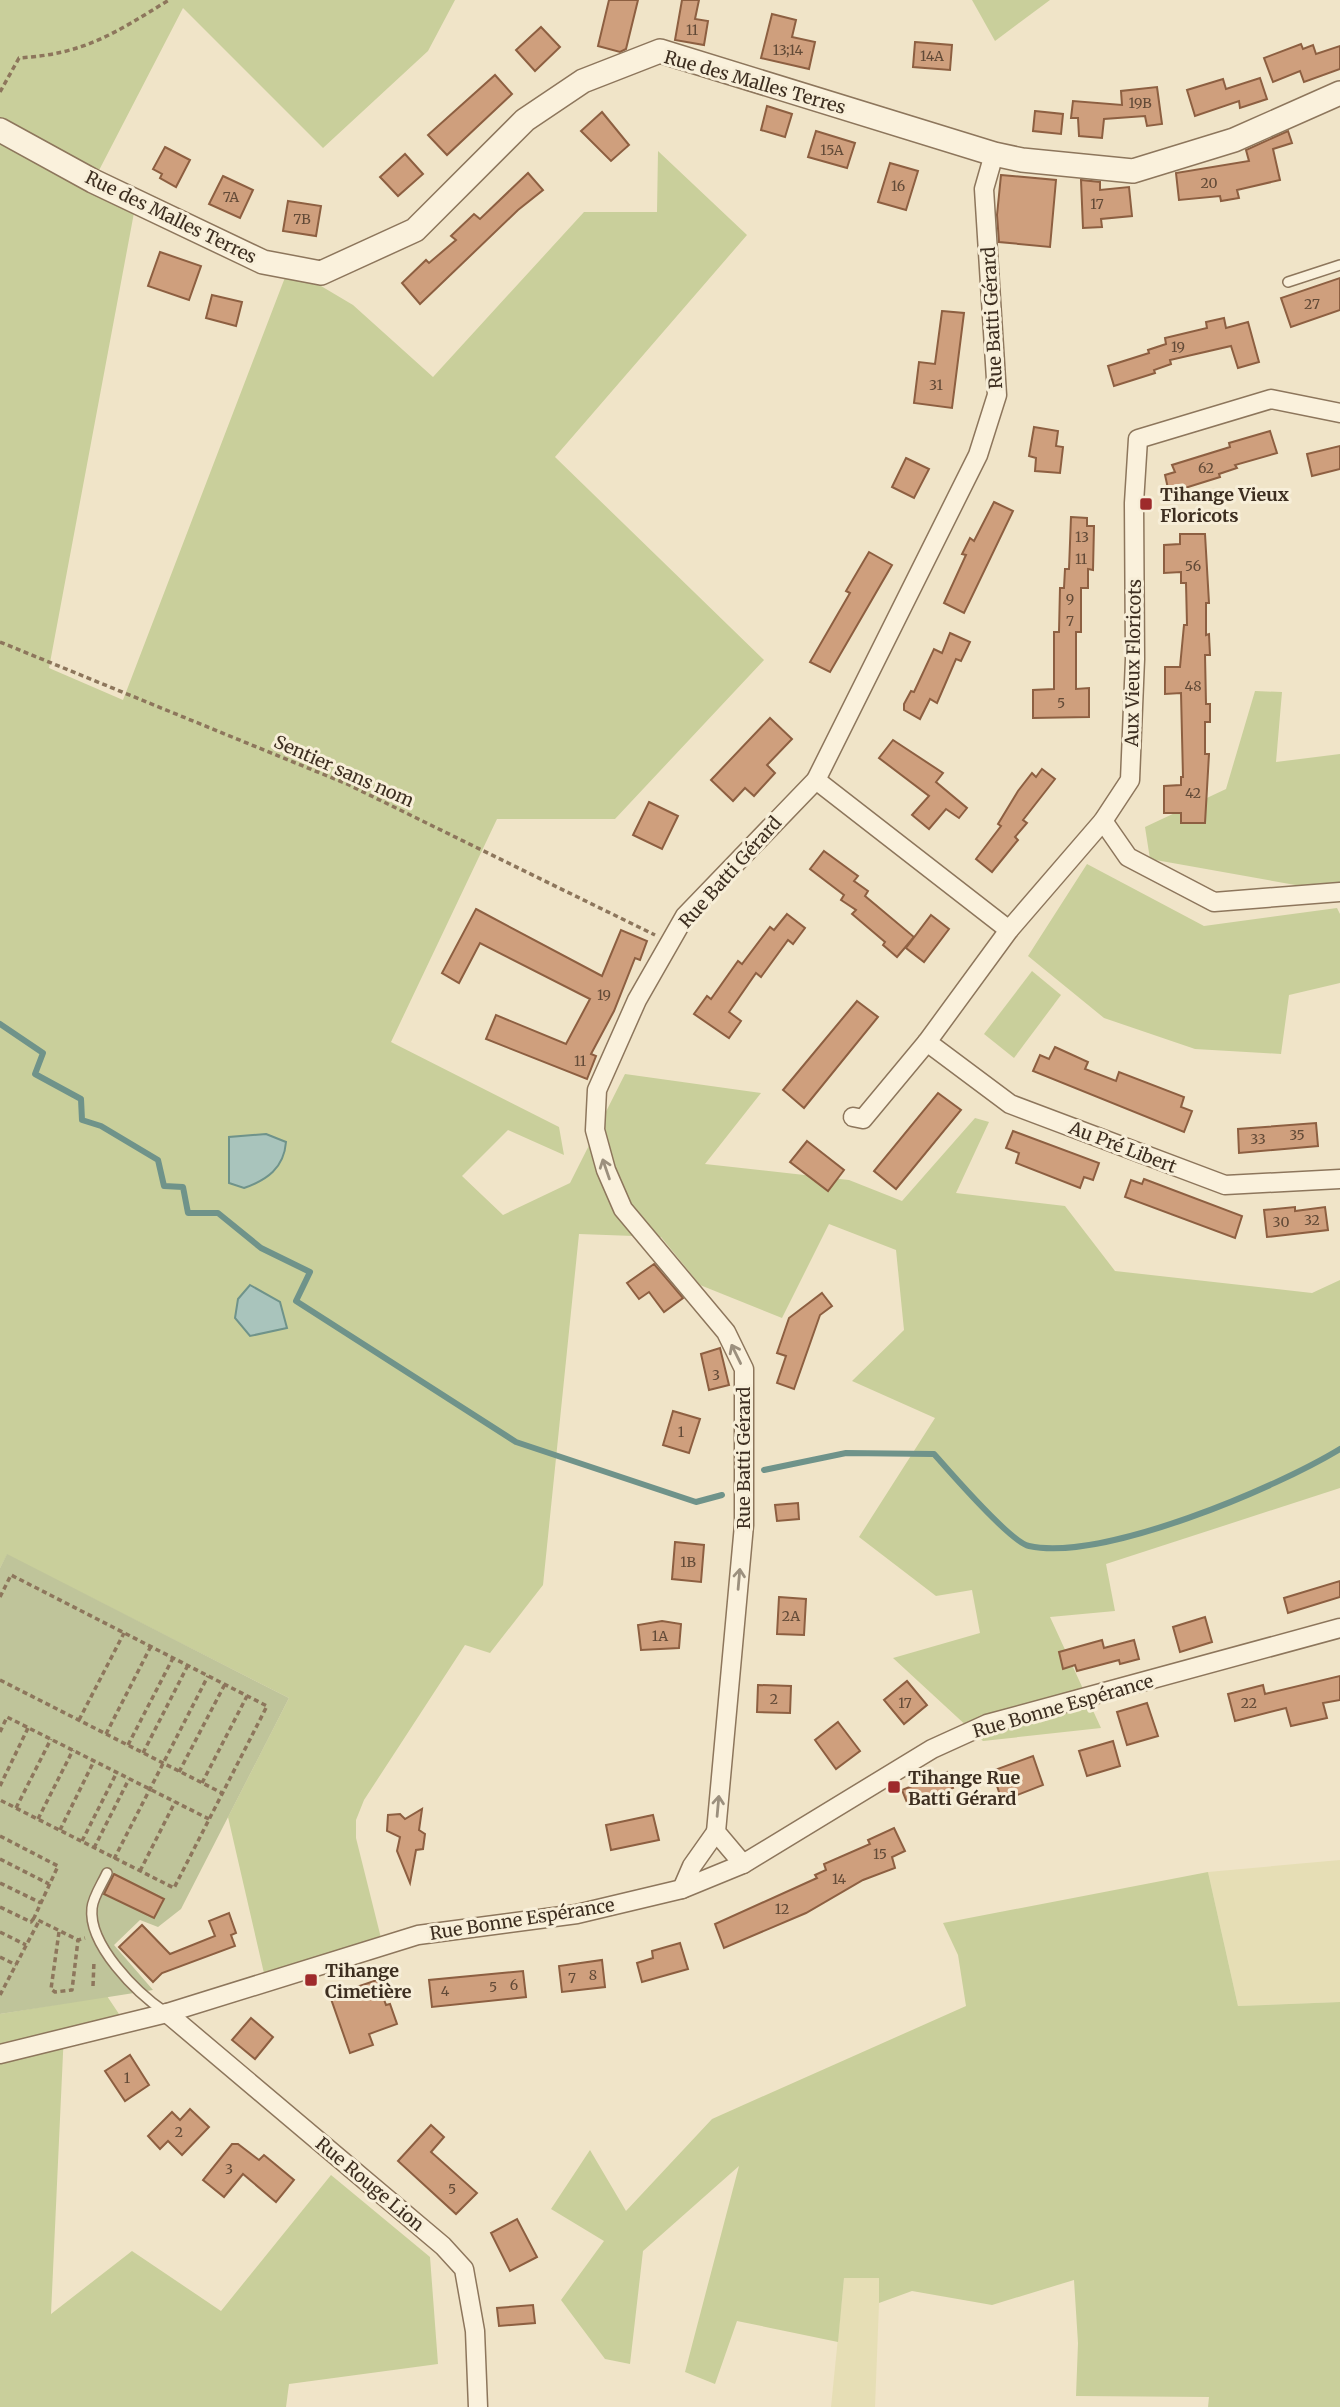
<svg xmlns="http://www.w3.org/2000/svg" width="1340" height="2407" viewBox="0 0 1340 2407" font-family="Merriweather,serif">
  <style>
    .farmland { fill: #e6deb5 }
    .green { fill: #c9cf9b }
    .cemetery { fill: #bfc49a }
    .water { fill: #a9c4bc; stroke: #6f938a; stroke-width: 2 }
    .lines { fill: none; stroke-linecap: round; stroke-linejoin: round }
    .stream { stroke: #6f938a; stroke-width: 6 }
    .building { fill: #cf9f7d; stroke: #8d5f41; stroke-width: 2 }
    .service-casing { stroke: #8d765c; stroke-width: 12 }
    .minor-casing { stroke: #8d765c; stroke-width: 21 }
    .tertiary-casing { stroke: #8d765c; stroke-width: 26 }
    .path { stroke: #8d765c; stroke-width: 3.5; stroke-dasharray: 5 3.5; stroke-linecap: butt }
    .service { stroke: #faf1dc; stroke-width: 9 }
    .minor { stroke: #faf1dc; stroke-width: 18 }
    .tertiary { stroke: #faf1dc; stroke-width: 23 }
    .oneway { stroke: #9c907e }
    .poi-dot { fill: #9e2a2b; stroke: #f7eed8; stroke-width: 2.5 }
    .labels { text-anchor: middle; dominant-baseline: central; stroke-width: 6; stroke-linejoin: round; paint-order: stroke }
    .number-label { font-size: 14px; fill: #624a37 }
    .street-label { font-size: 18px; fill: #3d2e20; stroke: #f7eed8 }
    .poi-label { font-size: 18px; font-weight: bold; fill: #3d2e20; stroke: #f7eed8; text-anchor: start }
  </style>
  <rect width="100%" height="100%" fill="#f0e4c8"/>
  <g class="farmland">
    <polygon points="1340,1860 1340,2002 1238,2006 1208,1872"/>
    <polygon points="844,2278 880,2278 875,2407 831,2407"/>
  </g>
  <g class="green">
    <polygon points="0,0 455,0 428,51 323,148 183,8 94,180 136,202 49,668 123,700 289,267 353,305 433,377 584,212 657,212 658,151 747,235 555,457 764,660 615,819 497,819 391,1042 559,1127 564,1155 508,1130 462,1176 503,1215 570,1183 625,1074 761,1093 705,1164 849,1180 902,1201 975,1118 989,1122 956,1193 1065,1206 1115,1271 1312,1293 1340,1280 1340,1488 1106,1564 1115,1611 1050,1617 1101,1728 983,1741 893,1658 980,1633 972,1590 936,1596 859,1537 935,1418 852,1381 904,1330 896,1250 829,1224 782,1318 700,1285 661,1237 579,1234 543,1585 490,1653 465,1645 364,1800 356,1820 356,1838 383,1946 266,1982 228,1817 289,1698 7,1555 0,1568"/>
    <polygon points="972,0 1050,0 995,41"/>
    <polygon points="1255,691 1282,692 1276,762 1340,754 1340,893 1150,859 1145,827 1226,789"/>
    <polygon points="1087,864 1204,926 1337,908 1340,914 1340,983 1289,995 1281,1054 1195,1049 1104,1018 1028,956"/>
    <polygon points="1032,971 1061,995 1014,1058 984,1034"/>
    <polygon points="1208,1872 1238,2006 1340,2002 1340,2407 1208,2407 1209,2397 1076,2396 1078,2343 1074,2280 992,2305 912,2291 879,2303 879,2278 844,2278 838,2342 737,2321 715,2384 685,2372 739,2166 643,2251 630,2364 605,2359 561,2300 604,2241 551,2209 590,2150 626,2211 712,2119 966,2006 958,1955 943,1923"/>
    <polygon points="107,1996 121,2017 64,2032 51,2314 132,2251 221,2311 331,2175 430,2257 438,2364 289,2384 286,2407 0,2407 0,2014"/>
  </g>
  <polygon class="cemetery" points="7,1554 289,1698 181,1909 158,1927 140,1920 114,1945 153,1990 0,2014 0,1568"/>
  <g class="water">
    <path d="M266,1134L286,1142C284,1168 267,1180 244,1188L229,1183V1137Z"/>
    <polygon points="250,1285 280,1302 287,1328 250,1336 235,1318 238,1299"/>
  </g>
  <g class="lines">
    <g class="stream">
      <polyline points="0,1024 43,1053 35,1074 81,1099 82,1120 101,1126 158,1160 164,1186 183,1187 188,1213 218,1213 261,1248 310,1272 296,1301 516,1442 696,1502 722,1495"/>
      <path d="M764,1470L846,1453L934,1454C949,1471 1010,1542 1029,1546C1102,1562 1276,1488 1340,1449"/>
    </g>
  </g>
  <g class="building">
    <polygon points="609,0 638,0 626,49 620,52 598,46"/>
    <polygon points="682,0 699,0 695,19 708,21 704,45 675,40"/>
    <polygon points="772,14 796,20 792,37 815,42 809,69 761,58"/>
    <polygon points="541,27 560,47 535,71 516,50"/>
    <polygon points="915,42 952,45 950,70 913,67"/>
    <polygon points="1301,44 1303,49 1313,45 1316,54 1340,46 1340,69 1304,82 1300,71 1273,82 1264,58"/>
    <polygon points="495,75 512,94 447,155 428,135"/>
    <polygon points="1260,78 1267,99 1240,108 1239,101 1195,116 1187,90 1223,79 1226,89"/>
    <polygon points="1157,87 1162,124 1147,126 1145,116 1104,119 1102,138 1079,136 1078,118 1071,118 1073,101 1122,105 1121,91"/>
    <polygon points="767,106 792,114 785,137 761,130"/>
    <polygon points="1035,111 1063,114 1061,134 1033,131"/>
    <polygon points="602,112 629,145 611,161 581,131"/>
    <polygon points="816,131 855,143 847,168 808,157"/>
    <polygon points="1288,131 1292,143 1273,149 1280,180 1237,190 1239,198 1221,201 1220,196 1179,200 1176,173 1249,161 1246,150"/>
    <polygon points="165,147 190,160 176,187 160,178 162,174 153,169"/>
    <polygon points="405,154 423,174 398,196 380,177"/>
    <polygon points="890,163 918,171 906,210 878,202"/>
    <polygon points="528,173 543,190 518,210 420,304 402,283 426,260 429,263 456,240 451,236 474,214 480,219"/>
    <polygon points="1001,175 1056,180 1050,247 999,242 997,215"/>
    <polygon points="223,176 253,190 240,218 209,204"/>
    <polygon points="1081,180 1100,182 1100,190 1129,187 1132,216 1101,219 1102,227 1083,228"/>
    <polygon points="288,201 321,206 316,236 283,231"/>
    <polygon points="160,252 201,266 189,300 148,286"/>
    <polygon points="1340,278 1340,310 1291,327 1281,298"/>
    <polygon points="212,295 242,302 236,326 206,318"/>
    <polygon points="942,311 964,313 952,408 914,403 919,362 935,364"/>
    <polygon points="1224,318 1226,328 1248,322 1259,362 1238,368 1231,346 1170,360 1171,364 1154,370 1155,373 1114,386 1108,366 1149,353 1148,350 1166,344 1165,338 1207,328 1206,322"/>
    <polygon points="1034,427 1058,431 1056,446 1063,447 1060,473 1035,471 1036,458 1029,456"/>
    <polygon points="1270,431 1277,453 1235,465 1237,468 1219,474 1220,477 1169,493 1165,475 1175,472 1172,465 1230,447 1229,443"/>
    <polygon points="1340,446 1340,469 1312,476 1307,454"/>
    <polygon points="906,458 929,469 914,498 892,487"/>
    <polygon points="994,502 1013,511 964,613 944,603 966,555 962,554 970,538 974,541"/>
    <polygon points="1071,517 1087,518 1087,526 1094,526 1093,570 1088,569 1088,588 1081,588 1081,632 1076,632 1076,689 1089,688 1089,717 1033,718 1033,690 1054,689 1054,632 1059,632 1060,588 1064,588 1065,569 1069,569"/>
    <polygon points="1180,534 1205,534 1209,603 1206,603 1206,635 1209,634 1210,655 1205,655 1206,704 1210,704 1210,722 1205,722 1205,754 1209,754 1205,823 1181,823 1181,813 1164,813 1164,786 1181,785 1181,777 1183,777 1181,693 1165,694 1165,667 1180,667 1184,625 1187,625 1186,583 1181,583 1181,572 1164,573 1164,545 1180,544"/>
    <polygon points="869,552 892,565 830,672 810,662 850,593 846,591"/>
    <polygon points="950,633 970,642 961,661 956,659 937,703 930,699 920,719 904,710 904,704 911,691 914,692 934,649 942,653"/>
    <polygon points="770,718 792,739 767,765 775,773 754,796 745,788 733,801 711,780"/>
    <polygon points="893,740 943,773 936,782 967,808 959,818 946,809 929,829 912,815 929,796 879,758"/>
    <polygon points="1042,769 1055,779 1023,820 1027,823 1015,837 1018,840 992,872 976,859 1001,826 998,824 1018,791 1032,773 1036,777"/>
    <polygon points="649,802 678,816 662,849 633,835"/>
    <polygon points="824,851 858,876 854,881 868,891 865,896 914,937 897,957 883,945 885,942 852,914 856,910 841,900 844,895 810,869"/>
    <polygon points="476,909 602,976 621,930 647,941 640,960 635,958 614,1011 591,1054 596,1056 587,1079 486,1039 496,1015 566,1044 590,999 480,943 459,983 442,973"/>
    <polygon points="787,914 805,928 793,944 788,940 761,977 756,973 729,1012 741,1021 729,1038 694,1014 707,996 711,999 738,961 742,964 770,927 774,930"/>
    <polygon points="931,915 949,929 924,962 906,948"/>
    <polygon points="857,1001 878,1017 804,1108 783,1090"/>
    <polygon points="1055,1047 1088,1062 1085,1069 1116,1081 1119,1072 1184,1097 1181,1107 1192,1111 1184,1132 1033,1071 1040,1055 1049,1059"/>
    <polygon points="938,1093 961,1110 896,1189 874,1171"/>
    <polygon points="1316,1123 1318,1146 1239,1153 1238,1129"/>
    <polygon points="1013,1131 1099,1163 1093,1180 1084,1177 1080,1188 1016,1163 1019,1153 1006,1148"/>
    <polygon points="807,1141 844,1170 828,1191 790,1162"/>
    <polygon points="1144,1179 1242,1216 1235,1238 1125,1197 1131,1180 1142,1184"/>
    <polygon points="1295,1207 1295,1211 1325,1207 1328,1230 1267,1237 1264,1210"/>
    <polygon points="654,1264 683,1298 664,1312 649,1292 639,1299 627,1283"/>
    <polygon points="822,1293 832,1306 820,1315 794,1389 777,1383 786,1356 777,1353 789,1318"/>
    <polygon points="720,1348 729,1385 709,1390 701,1354"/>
    <polygon points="673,1411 700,1419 689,1453 663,1445"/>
    <polygon points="798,1503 799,1519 777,1521 775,1505"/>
    <polygon points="675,1542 704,1545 701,1582 672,1579"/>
    <polygon points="1340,1581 1340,1597 1288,1613 1284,1598"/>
    <polygon points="779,1597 806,1599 804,1635 777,1634"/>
    <polygon points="1205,1617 1212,1642 1180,1652 1173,1627"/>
    <polygon points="662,1621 681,1624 679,1648 641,1650 638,1625"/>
    <polygon points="1102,1640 1104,1648 1134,1640 1139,1659 1120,1664 1119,1660 1077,1671 1075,1665 1063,1669 1059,1652"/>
    <polygon points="1340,1676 1340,1700 1323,1703 1327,1718 1291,1726 1286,1708 1235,1721 1228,1694 1263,1685 1265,1694"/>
    <polygon points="907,1681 927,1705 904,1724 884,1700"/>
    <polygon points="758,1685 791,1686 790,1713 757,1712"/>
    <polygon points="1147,1703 1158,1736 1127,1745 1117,1712"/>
    <polygon points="838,1722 860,1751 836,1769 815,1740"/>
    <polygon points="1113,1741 1120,1766 1087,1776 1079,1751"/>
    <polygon points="1033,1756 1043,1785 1002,1801 992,1771"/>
    <polygon points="947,1772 953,1788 908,1805 902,1790"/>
    <polygon points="422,1809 419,1830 425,1834 423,1849 416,1850 410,1883 397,1851 400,1837 387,1831 388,1815 400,1814 405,1819"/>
    <polygon points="653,1815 659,1840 611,1850 606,1825"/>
    <polygon points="894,1828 905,1851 892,1857 895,1868 863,1880 806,1913 724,1948 715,1924 817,1878 815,1875 826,1870 824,1864 870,1844 868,1840"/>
    <polygon points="114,1874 164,1899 154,1918 104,1894"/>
    <polygon points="229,1913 236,1933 231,1935 235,1946 162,1973 153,1982 119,1947 142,1925 170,1954 215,1936 209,1921"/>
    <polygon points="680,1943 688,1969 642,1982 637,1963 653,1958 652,1951"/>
    <polygon points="602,1960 605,1987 562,1992 559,1966"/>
    <polygon points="523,1971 526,1997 432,2007 429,1980"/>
    <polygon points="377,1980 386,2005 390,2004 397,2024 369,2034 373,2045 350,2053 330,1996"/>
    <polygon points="251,2018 273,2037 255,2059 232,2040"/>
    <polygon points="130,2055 149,2085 125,2101 105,2071"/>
    <polygon points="190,2109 209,2127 182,2155 168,2141 160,2149 148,2136 172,2112 180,2120"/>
    <polygon points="431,2125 444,2137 431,2152 477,2193 456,2214 398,2161"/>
    <polygon points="232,2144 238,2144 259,2160 264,2155 294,2180 276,2202 243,2174 224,2197 203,2180"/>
    <polygon points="517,2219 537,2257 510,2271 491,2233"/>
    <polygon points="533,2305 535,2323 499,2326 497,2308"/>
  </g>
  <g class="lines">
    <defs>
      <g id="service">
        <polyline points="1288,282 1340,265"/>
        <path d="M107,1873C102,1884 93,1897 92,1908C88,1945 137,1993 165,2012"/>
      </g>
      <g id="minor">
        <polyline points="1340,413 1271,399 1138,439 1134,503 1135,659 1130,780 1103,821 1009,930 927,1042 1010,1104 1225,1185 1340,1179"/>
        <polyline points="816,780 1009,930"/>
        <polyline points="1103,821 1128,857 1214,902 1340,892"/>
        <polyline points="853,1117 863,1119 927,1042"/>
        <polyline points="743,1864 716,1832 744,1525 744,1369 726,1332 623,1209 606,1170 595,1130 597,1090 637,1000 685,916 816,780 978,455 997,395 984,189 994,154"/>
        <polyline points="682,1889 692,1866 716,1832"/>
        <polyline points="167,2013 443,2246 464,2269 475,2331 478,2407"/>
        <polyline points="0,2054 167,2013 418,1935 577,1914 682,1889 743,1864 932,1749 987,1724 1340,1628"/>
      </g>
      <polyline id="tertiary" points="0,130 93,181 263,262 321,273 415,230 525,120 583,81 660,51 994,154 1022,160 1133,171 1234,140 1340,93"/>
    </defs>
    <use href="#service" class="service-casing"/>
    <use href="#minor" class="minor-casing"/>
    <use href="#tertiary" class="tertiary-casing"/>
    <g class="path">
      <path d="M0,92L19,58C85,54 115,33 169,0"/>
      <polyline points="0,642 347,784 655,935"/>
      <polyline points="0,1597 11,1575 267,1706 174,1888 0,1800"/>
      <polyline points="0,1680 222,1793"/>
      <polyline points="79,1720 124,1633"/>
      <polyline points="0,1732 7,1717 209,1819"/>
      <polyline points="106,1734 151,1646"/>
      <polyline points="128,1745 173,1658"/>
      <polyline points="143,1753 188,1665"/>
      <polyline points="179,1772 225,1684"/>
      <polyline points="202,1783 247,1696"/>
      <polyline points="0,1786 28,1728"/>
      <polyline points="16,1808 51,1739"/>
      <polyline points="38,1819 73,1750"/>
      <polyline points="60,1830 94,1761"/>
      <polyline points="0,1836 58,1866 34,1918 78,1940 85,1938"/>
      <polyline points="82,1841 117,1772"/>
      <polyline points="94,1848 129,1779"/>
      <polyline points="0,1859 49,1884"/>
      <polyline points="114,1859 208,1676"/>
      <polyline points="140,1871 175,1802"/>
      <polyline points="0,1883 41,1903"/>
      <polyline points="0,1907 31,1922 34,1918"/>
      <polyline points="0,1932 26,1945"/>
      <polyline points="59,1932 51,1989 55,1992 72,1990 78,1940"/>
      <polyline points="0,1957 16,1965"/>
      <polyline points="93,1986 94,1961"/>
      <polyline points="0,1995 39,1921"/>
    </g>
    <use href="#service" class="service"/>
    <use href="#minor" class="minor"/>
    <use href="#tertiary" class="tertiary"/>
  </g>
  <defs><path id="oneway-shaft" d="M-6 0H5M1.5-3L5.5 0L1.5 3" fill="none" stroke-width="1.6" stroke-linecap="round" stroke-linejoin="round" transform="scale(1.75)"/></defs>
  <g class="oneway">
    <use href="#oneway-shaft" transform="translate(606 1169) rotate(-109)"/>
    <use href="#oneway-shaft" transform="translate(736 1354) rotate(-116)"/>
    <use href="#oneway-shaft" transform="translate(739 1579) rotate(-85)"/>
    <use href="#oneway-shaft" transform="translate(718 1806) rotate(-85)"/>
  </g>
  <g class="poi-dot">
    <rect x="1139" y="497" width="14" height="14" rx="3.5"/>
    <rect x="887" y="1780" width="14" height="14" rx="3.5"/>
    <rect x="304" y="1973" width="14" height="14" rx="3.5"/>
  </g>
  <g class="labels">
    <g class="number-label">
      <text x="692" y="30">11</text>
      <text x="788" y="50">13;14</text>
      <text x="932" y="56">14A</text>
      <text x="1140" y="103">19B</text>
      <text x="832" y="150">15A</text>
      <text x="1209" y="183">20</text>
      <text x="898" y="186">16</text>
      <text x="231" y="197">7A</text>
      <text x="1097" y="204">17</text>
      <text x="302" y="219">7B</text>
      <text x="1312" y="304">27</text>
      <text x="1178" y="347">19</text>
      <text x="936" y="385">31</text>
      <text x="1206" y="468">62</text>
      <text x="1082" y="537">13</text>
      <text x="1081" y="559">11</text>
      <text x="1193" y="566">56</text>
      <text x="1070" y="599">9</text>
      <text x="1070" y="621">7</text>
      <text x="1193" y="686">48</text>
      <text x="1061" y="703">5</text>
      <text x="1193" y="793">42</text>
      <text x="604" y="995">19</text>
      <text x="580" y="1061">11</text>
      <text x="1297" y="1135">35</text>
      <text x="1258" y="1139">33</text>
      <text x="1312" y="1220">32</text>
      <text x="1281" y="1222">30</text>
      <text x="716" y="1375">3</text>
      <text x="681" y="1432">1</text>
      <text x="688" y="1562">1B</text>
      <text x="791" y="1616">2A</text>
      <text x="660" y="1636">1A</text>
      <text x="774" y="1699">2</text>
      <text x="905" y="1703">17</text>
      <text x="1249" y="1703">22</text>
      <text x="880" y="1854">15</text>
      <text x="839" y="1879">14</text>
      <text x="782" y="1909">12</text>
      <text x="593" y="1975">8</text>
      <text x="572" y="1978">7</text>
      <text x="514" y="1985">6</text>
      <text x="493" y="1987">5</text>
      <text x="445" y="1991">4</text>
      <text x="127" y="2078">1</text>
      <text x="179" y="2132">2</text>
      <text x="229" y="2169">3</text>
      <text x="452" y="2189">5</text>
    </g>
    <g class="street-label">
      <text transform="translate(755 82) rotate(16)">Rue des Malles Terres</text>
      <text transform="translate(171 217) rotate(26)">Rue des Malles Terres</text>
      <text transform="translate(992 318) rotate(-93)">Rue Batti Gérard</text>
      <text transform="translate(1133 663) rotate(-89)">Aux Vieux Floricots</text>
      <text transform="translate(344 771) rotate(24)">Sentier sans nom</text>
      <text transform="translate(730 872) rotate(-48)">Rue Batti Gérard</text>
      <text transform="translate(1123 1147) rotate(21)">Au Pré Libert</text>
      <text transform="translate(743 1458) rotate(-90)">Rue Batti Gérard</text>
      <text transform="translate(1063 1706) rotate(-16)">Rue Bonne Espérance</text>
      <text transform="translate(522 1919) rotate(-9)">Rue Bonne Espérance</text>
      <text transform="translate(370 2184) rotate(40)">Rue Rouge Lion</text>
    </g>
    <g class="poi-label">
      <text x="1160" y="494">Tihange Vieux<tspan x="1160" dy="21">Floricots</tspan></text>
      <text x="908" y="1777">Tihange Rue<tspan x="908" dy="21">Batti Gérard</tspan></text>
      <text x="325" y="1970">Tihange<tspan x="325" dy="21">Cimetière</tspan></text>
    </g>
  </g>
</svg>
